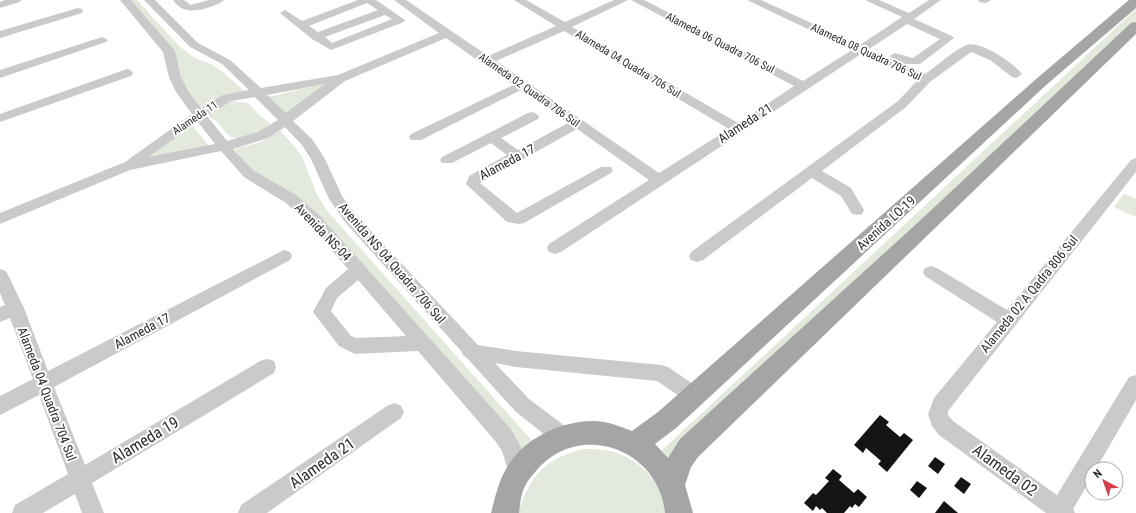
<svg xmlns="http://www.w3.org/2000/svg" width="1136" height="513" viewBox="0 0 1136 513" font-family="'Roboto Condensed',sans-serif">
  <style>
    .green { fill: #e3e9dc }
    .building { fill: #141414 }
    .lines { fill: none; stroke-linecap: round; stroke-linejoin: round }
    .minor { fill: #cacaca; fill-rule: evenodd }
    .major { fill: #a5a5a5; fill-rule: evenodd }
    .labels { text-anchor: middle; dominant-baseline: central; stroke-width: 4; stroke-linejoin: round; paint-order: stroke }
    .far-street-label { font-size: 11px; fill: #2d2d2d; stroke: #fff }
    .street-label { font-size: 13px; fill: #2d2d2d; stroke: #fff }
    .near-street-label { font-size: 16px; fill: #2d2d2d; stroke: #fff }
  </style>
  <rect width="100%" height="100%" fill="#fff"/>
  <g class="green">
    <polygon points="128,0 137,0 180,47 195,58 213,65 224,73 244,91 221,97 199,108 185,89 178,66"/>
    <polygon points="1136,9 1136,21 668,461 659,453"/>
    <polygon points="322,84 325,85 285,115 268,97"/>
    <path d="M232,101L248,103L260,116L270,123C264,134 246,141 234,138C225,136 223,126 216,121C213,119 211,119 209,116C214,106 222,104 232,101Z"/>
    <polygon points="191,124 211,148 130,165"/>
    <polygon points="279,131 281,131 302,156 317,195 328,212 534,443 524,452 334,235 257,175 234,149 261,142"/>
    <polygon points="1124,194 1136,199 1136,217 1114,207"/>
    <path d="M583,449C595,449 607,449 619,454C644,463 664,487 668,513H518C531,475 543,460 583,449Z"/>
  </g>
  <g class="building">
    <polygon points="880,415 889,422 886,425 900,437 904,433 913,440 887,472 878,464 881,461 866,448 863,453 854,445"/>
    <polygon points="935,457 945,464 938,474 928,466"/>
    <polygon points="833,469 842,476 839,480 854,493 858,489 867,497 859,507 855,504 852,508 850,506 844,513 827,513 822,508 820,510 816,506 813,511 804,503 813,493 816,495 829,481 825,478"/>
    <polygon points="961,477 971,484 964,494 954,486"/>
    <polygon points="917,481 927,488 919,498 910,490"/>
    <polygon points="944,501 958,513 935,513"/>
  </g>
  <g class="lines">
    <g class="minor">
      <polygon points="5,0 21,0 20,2 0,8 0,2"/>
      <path d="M120,0H131L175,51L181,77L188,91L201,108L223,95L249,90L222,64L190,47L144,0H155L198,43L230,60L261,88L338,75L439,33L394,0H406L488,56L556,26L514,0H526L565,22L614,0H628L572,27L738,123L794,86L631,0H644L803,81L852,50L747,0H761L860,45L902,17L865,0H879L909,13L929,0H941L914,19L952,36L954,38L920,64H905L889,56L895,53L913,58L940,39L907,24L869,49L925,74C937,66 953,51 966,45C980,40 1014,63 1022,74L1016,78L1012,77L990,60L971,52L930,82L906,107L822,171L851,188L864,210L862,214L857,215L852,214L841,196L812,178L703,260L697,262L691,260L689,256L691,252L898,101L918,80L861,54L561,252L555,254L549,252L547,248L549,244L649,180L577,129L480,183L517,213L601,167H611L613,170L611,173L524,223L519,224L507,222L466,184L469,176L507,155L491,143L452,163H442L440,160L442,157L528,113L533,112L539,116L538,119L501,138L518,150L568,123L521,90L421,140H411L409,137L411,134L513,85L446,38L345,81L293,121L312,139L325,159L342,196L355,214L478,345L516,351L661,365L668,367L702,390L705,396L702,402L695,405L688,402L657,381L516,367L495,363L529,399L569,429L572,436L569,443L562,445L555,443L515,411L467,358L464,356L461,351L345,222L329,199L311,159L302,145L285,127L268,138L233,149L254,171L296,195L318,214L510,428C519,442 532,464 525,480L518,483L511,480L502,451L496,442L418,351L355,354L339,346L313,312L326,288L348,269L308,222L286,203L244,177L221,151L130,170L0,224V213L125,162L192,114L176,92L169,77L163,52ZM564,31L729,129L659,173L496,61ZM325,84L286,113L267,95ZM255,97L278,120L258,132L227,141L207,116L231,101ZM198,122L215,144L148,157ZM358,280L406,336L357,338L351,336L331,311L337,298Z"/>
      <path d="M173,0H184L191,5L209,0H224C221,3 217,4 213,6C198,11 183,15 173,0Z"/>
      <path d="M358,0H376L405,20L404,22L331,50L312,39L280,13L285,10L302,21ZM367,3L378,10L318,32L309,26ZM385,15L392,19L332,43L325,37Z"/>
      <polygon points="978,0 991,0 986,3 979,2"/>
      <polygon points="78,8 82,9 83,11 82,13 0,38 0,31"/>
      <polygon points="102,37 108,40 106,42 0,78 0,70"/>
      <polygon points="127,69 131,70 133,73 131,76 0,122 0,114"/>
      <polygon points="1136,158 1136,172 948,411 948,415 953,421 1057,495 1129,377 1136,375 1136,400 1096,469 1092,469 1092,477 1073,509 1075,513 1046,513 939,435 932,426 928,414 934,398 997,322 925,276 923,272 925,268 931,266 937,268 1007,310 1131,160"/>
      <polygon points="284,250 290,252 292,256 290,260 54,387 85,465 260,361 267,359 274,361 276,367 274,373 92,483 104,513 82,513 75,494 43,513 12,513 15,505 68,474 39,395 0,415 0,396 33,379 10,318 0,322 0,307 5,305 0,293 0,269 6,271 8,275 24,308 48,371"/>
      <polygon points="394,403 401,406 404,412 401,418 267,513 238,513 241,505 387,406"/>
    </g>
    <path class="major" d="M1129,0H1136V8L1045,86L676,428L655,444L668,458L680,439L925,216L1131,23L1136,22V34L698,457L691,467L685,485L693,513H665C659,448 578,420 536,471C532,476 527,481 525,486C521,494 520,504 519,513H491C495,498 498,483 506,469C522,440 558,422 591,421C605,420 619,426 632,431L658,412L1035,80Z"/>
  </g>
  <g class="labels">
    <g class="far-street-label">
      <text transform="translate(720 43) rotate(27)">Alameda 06 Quadra 706 Sul</text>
      <text transform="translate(866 52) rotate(25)">Alameda 08 Quadra 706 Sul</text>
      <text transform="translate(628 64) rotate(31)">Alameda 04 Quadra 706 Sul</text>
      <text transform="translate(529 90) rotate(35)">Alameda 02 Quadra 706 Sul</text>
      <text transform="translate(195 118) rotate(-34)">Alameda 11</text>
    </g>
    <g class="street-label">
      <text transform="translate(745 123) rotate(-33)">Alameda 21</text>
      <text transform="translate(507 162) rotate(-28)">Alameda 17</text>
      <text transform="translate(886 223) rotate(-42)">Avenida LO-19</text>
      <text transform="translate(323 232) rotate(46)">Avenida NS-04</text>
      <text transform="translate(392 263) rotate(49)">Avenida NS 04 Quadra 706 Sul</text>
      <text transform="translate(1029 294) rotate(-51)">Alameda 02 A Qadra 806 Sul</text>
      <text transform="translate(142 331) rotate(-28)">Alameda 17</text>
      <text transform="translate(47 394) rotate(69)">Alameda 04 Quadra 704 Sul</text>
    </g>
    <g class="near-street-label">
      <text transform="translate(145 440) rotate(-31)">Alameda 19</text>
      <text transform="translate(322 463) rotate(-35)">Alameda 21</text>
      <text transform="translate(1005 470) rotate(36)">Alameda 02</text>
    </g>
  </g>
  <g transform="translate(1104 481) rotate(319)"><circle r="19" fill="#ffffff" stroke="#ababab"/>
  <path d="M0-3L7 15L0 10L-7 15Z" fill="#d2414b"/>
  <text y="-6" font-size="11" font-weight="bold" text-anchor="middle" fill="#2d2d2d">N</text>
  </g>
</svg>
